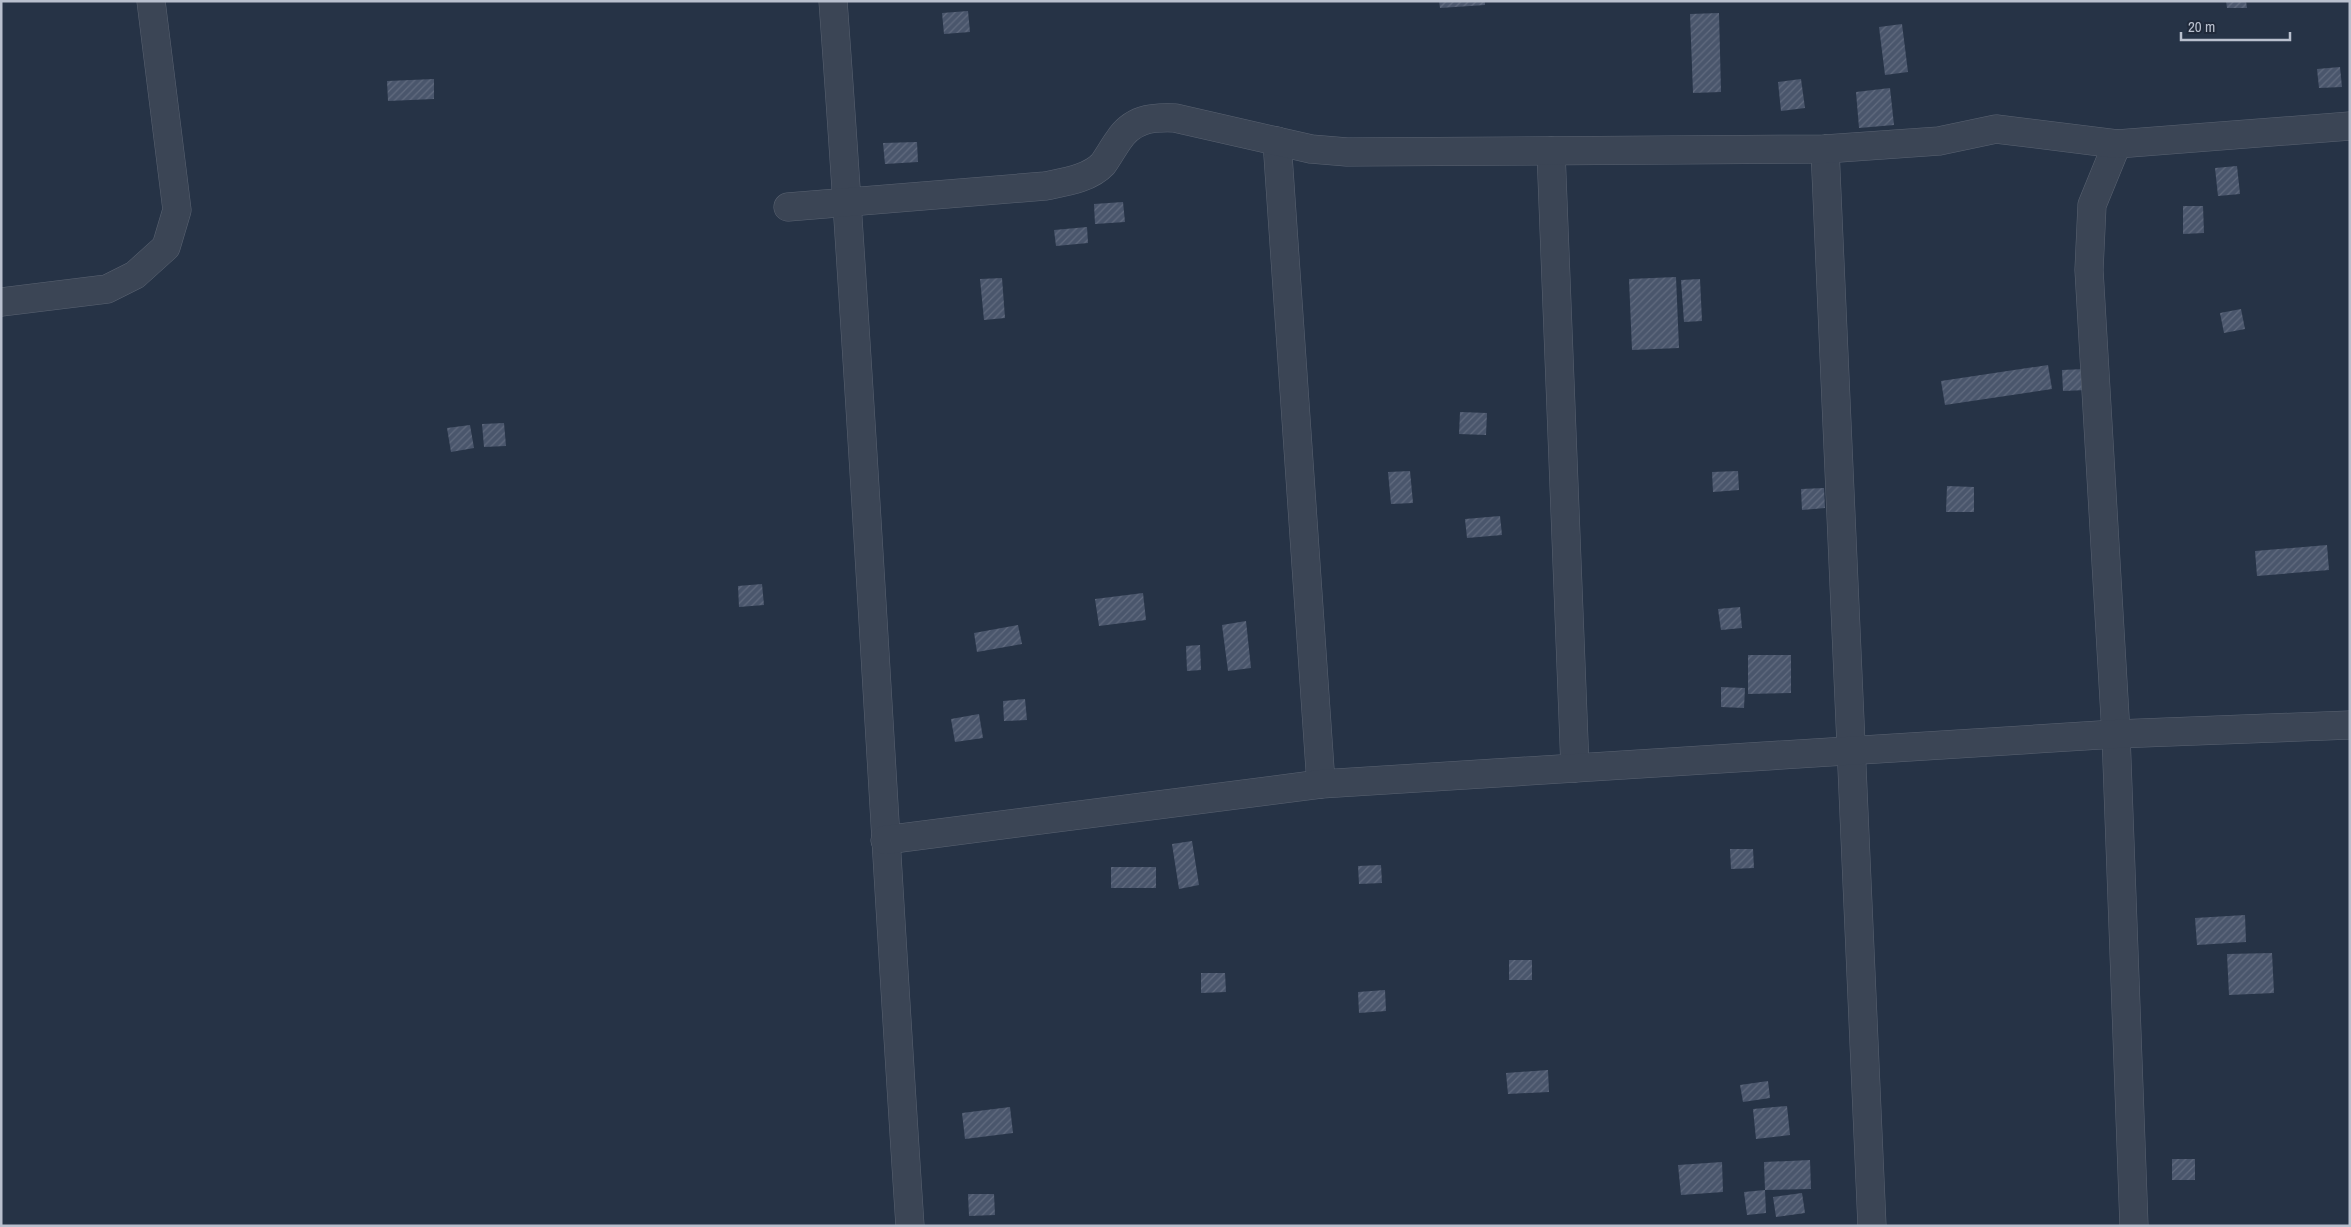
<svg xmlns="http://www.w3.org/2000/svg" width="2351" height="1227" viewBox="0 0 2351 1227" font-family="'Archivo Narrow',sans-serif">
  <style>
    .building { fill: url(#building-hatch) }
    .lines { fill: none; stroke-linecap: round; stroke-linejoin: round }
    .minor-casing { stroke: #5a6372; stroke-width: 29 }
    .minor { stroke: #3b4555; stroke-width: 28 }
  </style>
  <defs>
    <pattern id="building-hatch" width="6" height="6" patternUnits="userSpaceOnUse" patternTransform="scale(1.25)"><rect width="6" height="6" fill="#4a566c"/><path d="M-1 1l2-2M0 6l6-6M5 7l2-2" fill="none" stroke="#626c80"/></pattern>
  </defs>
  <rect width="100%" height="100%" fill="#263346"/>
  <g class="building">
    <polygon points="1439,1 1485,1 1485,5 1440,8"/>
    <polygon points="2226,1 2246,1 2247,8 2227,8"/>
    <polygon points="968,11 970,32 944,34 942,13"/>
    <polygon points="1719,13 1721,92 1693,93 1690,14"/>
    <polygon points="1902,24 1908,72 1885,75 1879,27"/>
    <polygon points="2340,67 2342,87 2319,88 2317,69"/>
    <polygon points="434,79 434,99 388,101 387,81"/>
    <polygon points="1801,79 1805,108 1781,111 1778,82"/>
    <polygon points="1890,88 1894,125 1859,128 1856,92"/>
    <polygon points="917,142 918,162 885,164 883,143"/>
    <polygon points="2237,166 2240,194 2218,196 2215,168"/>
    <polygon points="1123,202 1125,222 1095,224 1094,204"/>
    <polygon points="2183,206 2203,206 2204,233 2183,234"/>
    <polygon points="1087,227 1088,243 1056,246 1054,230"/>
    <polygon points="1676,277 1679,348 1632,350 1629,279"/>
    <polygon points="1002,278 1005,318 984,320 980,279"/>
    <polygon points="1700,279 1702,321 1684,322 1681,280"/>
    <polygon points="2241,309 2245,329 2224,333 2220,313"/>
    <polygon points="2048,365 2052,389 1945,405 1941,381"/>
    <polygon points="2085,369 2087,390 2063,391 2062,370"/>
    <polygon points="1460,412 1487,413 1486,435 1459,434"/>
    <polygon points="504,423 506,446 484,447 482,424"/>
    <polygon points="470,425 474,448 451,452 447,428"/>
    <polygon points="1410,471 1413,503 1391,504 1388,472"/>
    <polygon points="1738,471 1739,490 1713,492 1712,472"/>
    <polygon points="1947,486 1974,487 1974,512 1946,512"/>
    <polygon points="1824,488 1825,508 1802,510 1801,489"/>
    <polygon points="1500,516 1502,535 1467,538 1465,519"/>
    <polygon points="2327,545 2329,570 2257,576 2255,551"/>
    <polygon points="762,584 764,605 739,607 738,586"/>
    <polygon points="1143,593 1146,620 1099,626 1095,599"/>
    <polygon points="1740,607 1742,628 1721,630 1718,609"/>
    <polygon points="1246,621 1251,668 1228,671 1222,625"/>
    <polygon points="1018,625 1022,644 977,652 974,633"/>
    <polygon points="1200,645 1201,670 1187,671 1186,646"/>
    <polygon points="1748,655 1791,655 1791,693 1748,694"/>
    <polygon points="1721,687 1745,688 1744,708 1721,707"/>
    <polygon points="1025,699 1027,720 1004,721 1003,701"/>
    <polygon points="979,714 983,738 955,742 951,719"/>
    <polygon points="1192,841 1199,885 1179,889 1172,844"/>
    <polygon points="1730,849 1753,849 1754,868 1731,869"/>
    <polygon points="1381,865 1382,883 1359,884 1358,866"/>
    <rect x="1111" y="867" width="45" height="21"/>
    <polygon points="2245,915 2246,942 2197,945 2195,918"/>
    <polygon points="2272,953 2274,993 2229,995 2227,954"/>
    <rect x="1509" y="960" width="23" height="20"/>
    <polygon points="1201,973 1225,973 1226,992 1201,993"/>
    <polygon points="1385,990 1386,1011 1359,1013 1358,992"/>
    <polygon points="1548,1070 1549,1092 1508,1094 1506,1073"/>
    <polygon points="1768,1081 1770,1098 1743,1102 1740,1085"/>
    <polygon points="1787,1106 1790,1135 1756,1139 1753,1109"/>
    <polygon points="1010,1107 1013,1133 965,1139 962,1113"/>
    <rect x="2172" y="1159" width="23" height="21"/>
    <polygon points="1810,1160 1811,1189 1765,1190 1764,1162"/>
    <polygon points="1722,1162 1723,1192 1681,1195 1678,1165"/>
    <polygon points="1765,1190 1766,1213 1747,1215 1744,1192"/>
    <polygon points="1802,1193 1805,1213 1776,1217 1773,1197"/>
    <polygon points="968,1194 994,1194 995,1215 969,1216"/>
  </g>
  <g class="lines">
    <defs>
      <g id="minor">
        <path d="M833,1C863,409 883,818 910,1226"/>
        <polyline points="1277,141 1321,784"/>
        <polyline points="2117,144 2092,205 2089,270 2116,734 2134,1226"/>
        <polyline points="1825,149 1872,1226"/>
        <polyline points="1551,151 1575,768"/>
        <path d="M788,207L1045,186C1064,182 1089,179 1103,164C1108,157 1113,148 1118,141C1132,119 1151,117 1175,118L1311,149L1347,152L1825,149L1939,141L1996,129L2117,144L2350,126"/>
        <polyline points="1,302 107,289 135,275 166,247 177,210 151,1"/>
        <polyline points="885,840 1321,784 2116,734 2350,725"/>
      </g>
    </defs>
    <use href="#minor" class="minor-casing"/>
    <use href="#minor" class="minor"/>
  </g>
  <rect width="2351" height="1227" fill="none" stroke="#b9c0ce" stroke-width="5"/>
  <path d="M2181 32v8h109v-8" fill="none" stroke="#b9c0ce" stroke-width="2.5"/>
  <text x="2188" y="32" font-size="15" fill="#b9c0ce" stroke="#202a3b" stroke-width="4" paint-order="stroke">20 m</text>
</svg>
